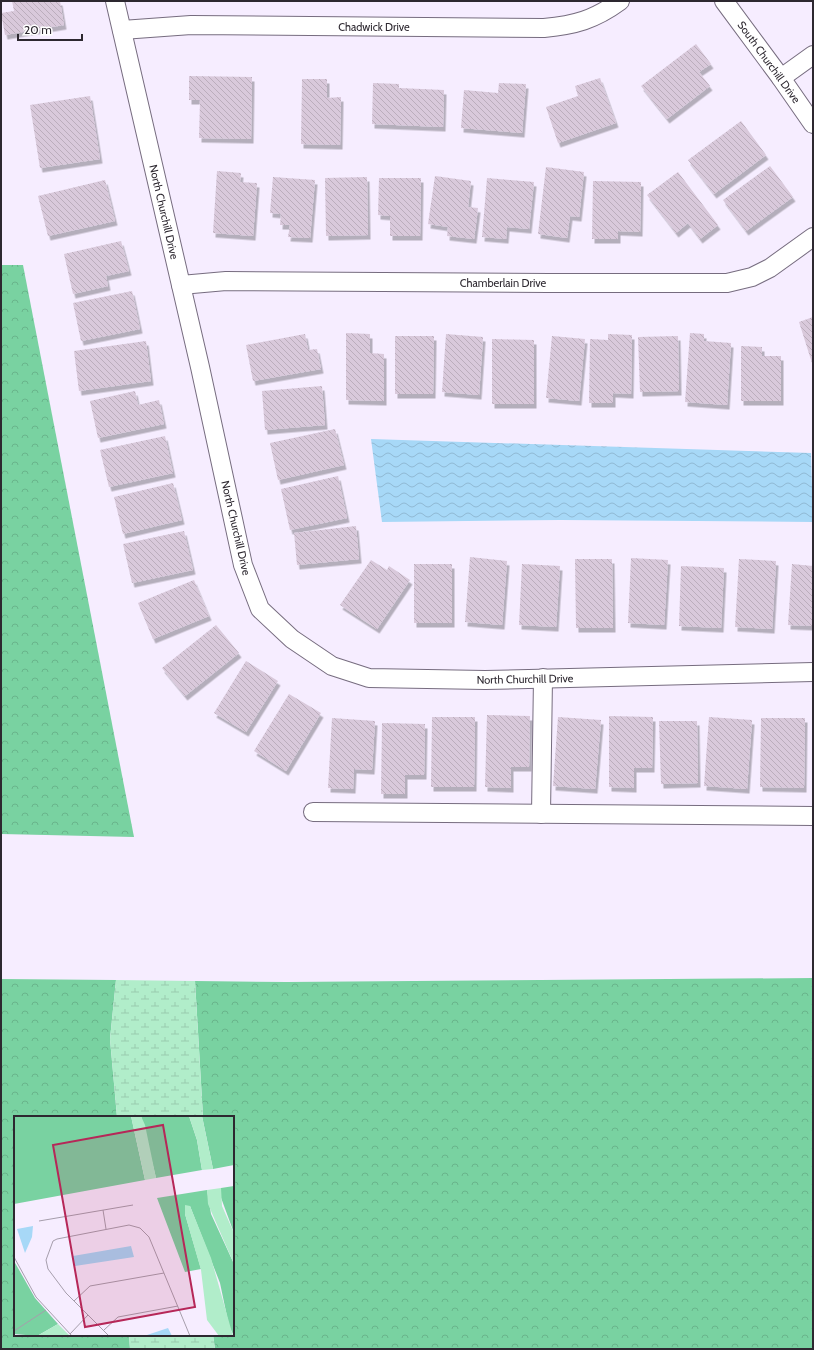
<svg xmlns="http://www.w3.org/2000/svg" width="814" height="1350" viewBox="0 0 814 1350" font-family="Cabin,sans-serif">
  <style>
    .forest { fill: url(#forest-crowns) }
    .wetland { fill: url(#wetland-marsh) }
    .water { fill: url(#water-waves) }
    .building { fill: url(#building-back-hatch); filter: url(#shadow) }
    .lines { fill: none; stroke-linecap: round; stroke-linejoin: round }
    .minor-casing { stroke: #766c7f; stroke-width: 20 }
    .minor { stroke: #fff; stroke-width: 18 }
    .labels { text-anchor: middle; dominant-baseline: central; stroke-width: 3.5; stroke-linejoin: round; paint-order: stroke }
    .street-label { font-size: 11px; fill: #2d2830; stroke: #fff }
    .inset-road { fill: none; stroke: #a69eac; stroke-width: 1 }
    .view { fill: #b62758; fill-opacity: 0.15; stroke: #b62758; stroke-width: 2 }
    .inset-edge { fill: none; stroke: #2d2830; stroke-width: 2 }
  </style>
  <defs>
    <pattern id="forest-crowns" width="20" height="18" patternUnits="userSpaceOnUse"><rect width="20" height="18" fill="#79d2a1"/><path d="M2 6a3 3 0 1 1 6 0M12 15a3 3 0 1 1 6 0" fill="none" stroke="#69b48b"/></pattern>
    <pattern id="wetland-marsh" width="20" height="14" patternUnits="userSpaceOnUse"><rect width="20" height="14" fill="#b1edca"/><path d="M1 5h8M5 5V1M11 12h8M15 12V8" fill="none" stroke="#99cbae"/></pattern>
    <pattern id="water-waves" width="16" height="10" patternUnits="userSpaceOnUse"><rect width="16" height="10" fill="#a7d8f7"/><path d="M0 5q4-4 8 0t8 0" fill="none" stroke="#90b9d4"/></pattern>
    <pattern id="building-back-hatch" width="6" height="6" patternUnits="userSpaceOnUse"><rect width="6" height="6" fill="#d9c9db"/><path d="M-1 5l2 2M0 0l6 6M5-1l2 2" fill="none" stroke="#bbadbc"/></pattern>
    <filter id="shadow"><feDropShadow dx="2.5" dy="4.5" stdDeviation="0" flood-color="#0004"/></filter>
  </defs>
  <rect width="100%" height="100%" fill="#f6edff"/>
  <g class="forest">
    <polygon points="1,265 23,265 134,837 1,834"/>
    <polygon points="813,978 813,1349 215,1349 213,1335 233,1335 233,1117 203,1117 195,981 287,982"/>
    <polygon points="1,979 116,980 110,1039 117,1117 15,1117 15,1335 129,1335 130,1349 1,1349"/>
  </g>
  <g class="wetland">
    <polygon points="116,980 195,981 203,1117 117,1117 110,1039"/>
    <polygon points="129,1335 213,1335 215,1349 130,1349"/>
  </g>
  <polygon class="water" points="371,439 811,453 813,522 560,520 382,522"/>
  <g class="building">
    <polygon points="12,1 60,1 64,25 5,35 1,13 14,11"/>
    <polygon points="696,44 711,64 699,72 710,86 667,119 641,86"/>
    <polygon points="189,76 252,77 251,139 199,138 200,100 189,100"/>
    <polygon points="600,78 616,123 558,143 546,107 578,96 575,86"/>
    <polygon points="302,79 327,79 327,98 341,97 340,145 301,144"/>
    <polygon points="373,83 399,84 399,88 444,90 443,127 372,124"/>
    <polygon points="499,83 526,84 522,133 461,128 464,90 498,93"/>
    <polygon points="90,96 100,159 40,168 30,105"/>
    <polygon points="741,121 766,155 714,194 688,160"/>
    <polygon points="770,166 793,197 746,231 723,200"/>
    <polygon points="546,167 584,172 579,217 570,216 567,238 538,234"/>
    <polygon points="217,171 241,173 240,182 257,183 253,236 213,233"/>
    <polygon points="678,172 718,225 700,239 688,223 676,233 647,195"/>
    <polygon points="435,176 471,181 468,207 478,208 474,239 447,236 448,227 428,224"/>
    <polygon points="273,177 315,180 310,238 288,237 290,225 280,225 281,214 270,213"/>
    <polygon points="367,177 368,235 326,236 325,178"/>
    <polygon points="379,178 421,178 420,236 390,236 390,216 378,215"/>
    <polygon points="487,178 534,182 529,229 507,227 506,239 482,237"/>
    <polygon points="105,180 115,221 48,236 38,196"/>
    <polygon points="593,181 641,182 640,232 618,231 618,239 592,239"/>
    <polygon points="121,241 129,271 106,276 108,286 73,294 64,254"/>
    <polygon points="132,291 140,329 81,341 73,303"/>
    <polygon points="813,317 813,362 812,363 799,322"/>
    <polygon points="346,333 370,334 370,353 384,354 384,401 346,400"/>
    <polygon points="690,333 704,334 704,341 731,343 727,405 685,402"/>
    <polygon points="305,334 308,350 317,349 321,369 253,381 246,345"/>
    <polygon points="446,334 483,337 479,395 442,392"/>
    <polygon points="608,334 632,335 631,394 613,393 613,403 589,403 590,339 608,340"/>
    <polygon points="395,336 434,336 433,394 395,394"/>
    <polygon points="552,336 585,339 579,401 546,398"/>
    <polygon points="678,336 679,391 640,392 638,337"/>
    <polygon points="492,339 534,340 534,404 492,404"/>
    <polygon points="146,341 151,381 79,391 74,351"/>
    <polygon points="741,346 762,347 762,356 781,356 781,401 741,401"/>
    <polygon points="322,386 325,425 265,430 262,391"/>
    <polygon points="135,391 138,405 159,400 164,424 98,438 90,401"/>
    <polygon points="335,429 344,465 278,480 270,443"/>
    <polygon points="165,436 173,473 109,487 100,450"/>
    <polygon points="338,476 347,518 290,530 281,489"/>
    <polygon points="173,483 182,520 123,534 114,497"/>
    <polygon points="356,526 359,559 297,565 294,533"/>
    <polygon points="184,531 193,570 132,583 123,544"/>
    <polygon points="470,557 507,561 502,625 465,622"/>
    <polygon points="631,558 668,560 664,625 628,623"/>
    <polygon points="575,559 612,559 613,628 576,628"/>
    <polygon points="739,559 776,561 772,629 735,627"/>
    <polygon points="371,560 387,570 389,566 410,580 377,629 340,605"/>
    <rect x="414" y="564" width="38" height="59"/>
    <polygon points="522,564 560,566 556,627 519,625"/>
    <polygon points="792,564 813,566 813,626 788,625"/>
    <polygon points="681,566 724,568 721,628 679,626"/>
    <polygon points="194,580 209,616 153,639 138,603"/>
    <polygon points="216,625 239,653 185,696 162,668"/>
    <polygon points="246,661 278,681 246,732 214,713"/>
    <polygon points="289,694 321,713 286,771 254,751"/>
    <polygon points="487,715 530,716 529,767 511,767 511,788 485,787"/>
    <polygon points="609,716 653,717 652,768 634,768 634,788 609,787"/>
    <polygon points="432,717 475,717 474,787 431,787"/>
    <polygon points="558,717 601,720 595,789 553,786"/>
    <polygon points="709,717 752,720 747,789 704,786"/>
    <polygon points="332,718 375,721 372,770 354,769 353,789 328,788"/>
    <polygon points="761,718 805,718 804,788 760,787"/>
    <polygon points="659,721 697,721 698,783 661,784"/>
    <polygon points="382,723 425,724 424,775 405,775 405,794 381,794"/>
  </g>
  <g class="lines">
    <defs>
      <g id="minor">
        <polyline points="115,1 200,367 243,565 260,609 292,639 332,666 369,678 485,680 813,672"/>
        <polyline points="724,1 781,78 813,124"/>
        <path d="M122,30L191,25L544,28C575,25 594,20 620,1"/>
        <polyline points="781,78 813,55"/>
        <polyline points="181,285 226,281 549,283 727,283 752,277 770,268 813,237"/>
        <polyline points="313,812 813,816"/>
        <polyline points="541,814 543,678"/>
      </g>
    </defs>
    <use href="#minor" class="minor-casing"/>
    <use href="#minor" class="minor"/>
  </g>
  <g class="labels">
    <g class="street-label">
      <text x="374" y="27">Chadwick Drive</text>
      <text transform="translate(769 62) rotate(54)">South Churchill Drive</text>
      <text transform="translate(164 212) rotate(77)">North Churchill Drive</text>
      <text x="503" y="283">Chamberlain Drive</text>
      <text transform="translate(236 528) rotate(77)">North Churchill Drive</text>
      <text transform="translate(525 679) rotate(-1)">North Churchill Drive</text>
    </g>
  </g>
  <g transform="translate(14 1116)">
    <rect width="220" height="220" fill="#f6edff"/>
    <path d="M0,0H117L131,64L0,88ZM127,0H175L183,24L188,54L142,62ZM188,0H220V49L199,53ZM220,70V117L206,79L207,72ZM193,74L197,98L220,148V220L215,210L206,167L176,90L171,98L187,153L171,156L143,82ZM0,145L21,182L44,208L23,220L0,218Z" fill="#79d2a1"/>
    <path d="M117,0H127L131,9L142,62L131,64ZM175,0H188L199,53L188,54L183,24ZM207,72L208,90L220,117V148L194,88L193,74ZM171,89L176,90L197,142L219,220H205L193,204L187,154L171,98ZM44,208L56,220H23Z" fill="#b1edca"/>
    <path d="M19,110L18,121L11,137L3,113ZM117,130L120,141L61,150L59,140ZM154,212L158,220H130Z" fill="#a7d8f7"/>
    <path class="inset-road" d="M89,94L92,113M25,105L119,89M0,141L22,181L58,220M60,185L76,170L150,157M90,214L104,201L164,190M0,215L32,194M56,218L74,199M95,220L52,177L34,153L32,144L39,125L43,123L115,109L126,112L135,121L176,220"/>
    <path class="view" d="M149,9L181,191L71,211L39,29Z"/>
    <rect width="220" height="220" class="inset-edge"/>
  </g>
  <rect width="814" height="1350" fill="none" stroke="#2d2830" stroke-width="4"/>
  <path d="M18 34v6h64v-6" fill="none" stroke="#2d2830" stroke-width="2"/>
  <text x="24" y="34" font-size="12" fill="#2d2830" stroke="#ffffff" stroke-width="3" paint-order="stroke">20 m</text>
</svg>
